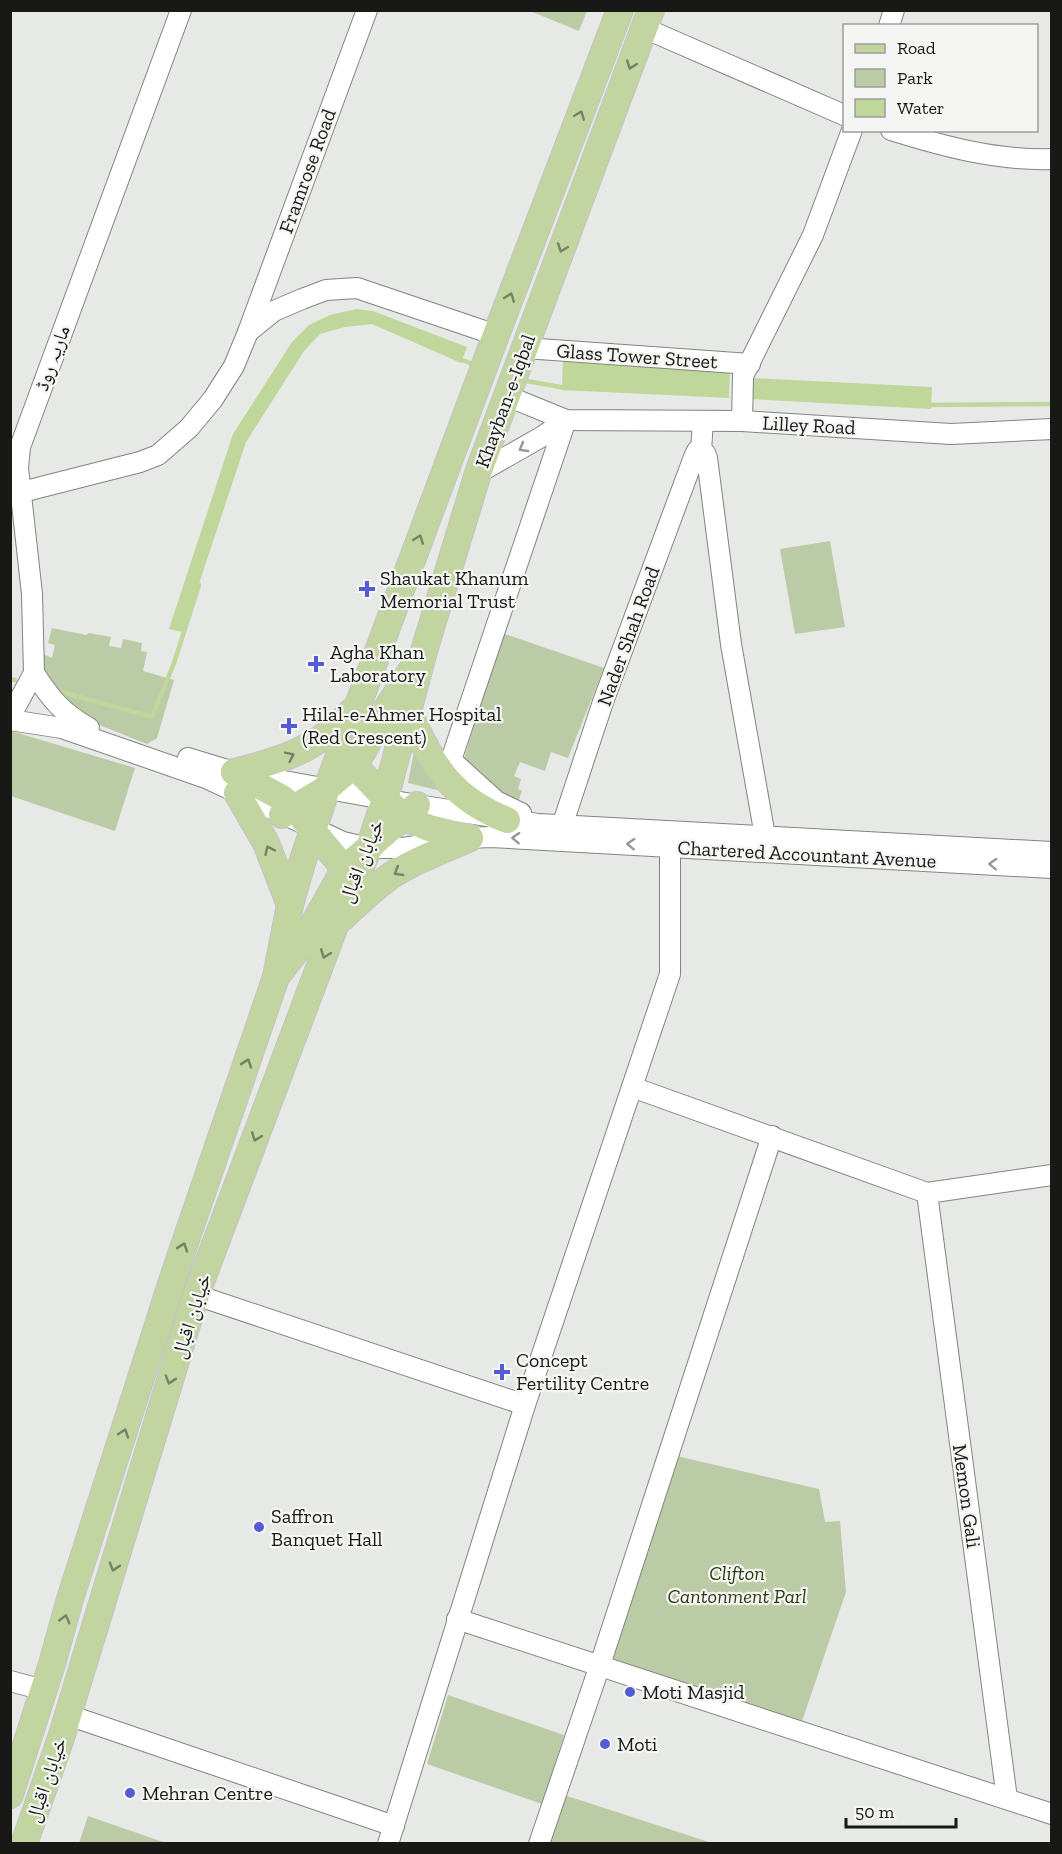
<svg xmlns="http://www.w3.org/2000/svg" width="1062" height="1854" viewBox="0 0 1062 1854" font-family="'Zilla Slab','Noto Naskh Arabic',serif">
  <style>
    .green { fill: #bbcba5 }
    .water { fill: #bfd79a }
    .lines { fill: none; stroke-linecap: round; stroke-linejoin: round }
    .stream { stroke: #bfd79a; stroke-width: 4.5 }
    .minor-casing { stroke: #828481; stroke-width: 22 }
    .major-casing { stroke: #c3c3c3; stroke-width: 28 }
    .minor { stroke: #fff; stroke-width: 20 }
    .major { stroke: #c2d5a1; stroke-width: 26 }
    .oneway { stroke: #768063 }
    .oneway2 { stroke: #979797 }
    .poi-dot { fill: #555cd3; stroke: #f5f6f3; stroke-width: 2 }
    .labels { text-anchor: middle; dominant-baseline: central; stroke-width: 4.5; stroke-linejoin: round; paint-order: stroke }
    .street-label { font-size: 20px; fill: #181817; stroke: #f5f6f3 }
    .poi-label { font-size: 20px; fill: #181817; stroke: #f5f6f3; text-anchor: start }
    .park-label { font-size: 20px; font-style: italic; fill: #2b3a0e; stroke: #f5f6f3 }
  </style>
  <rect width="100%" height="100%" fill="#e7e9e6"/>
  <g class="green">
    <polygon points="530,11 587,10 587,11 579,31"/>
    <polygon points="830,541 845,627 795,634 780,549"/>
    <polygon points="52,628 86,635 89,633 111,637 109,646 121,648 123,639 142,643 141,651 147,652 143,671 174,680 157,738 147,744 77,716 38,669 36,651 52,658 55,645 48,643"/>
    <polygon points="502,633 604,668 568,758 551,752 545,771 520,762 514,776 521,779 518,789 522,791 517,805 462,765"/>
    <polygon points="11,731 135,768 115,831 11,796"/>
    <polygon points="415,746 449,793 408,783"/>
    <polygon points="668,1454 819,1489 825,1522 840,1521 846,1592 799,1730 600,1665"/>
    <polygon points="448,1695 564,1735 542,1804 427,1764"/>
    <polygon points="561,1794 712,1843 544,1844"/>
    <polygon points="88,1816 166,1843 79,1843"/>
  </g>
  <g class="water">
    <polygon points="356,309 373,311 467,347 461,363 372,324 345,327 320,334 304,351 246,442 183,632 169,629 233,434 292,342 309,325 330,315"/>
    <polygon points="563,356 730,365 729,398 562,390"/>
    <polygon points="751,378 932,387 931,409 749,399"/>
  </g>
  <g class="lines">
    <g class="stream">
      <polyline points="459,359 476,365"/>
      <polyline points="521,380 566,388"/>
      <polyline points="928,405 1052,404"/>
      <polyline points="10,679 15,680"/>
      <polyline points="58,691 152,717 174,663 199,585"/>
    </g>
    <defs>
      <g id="minor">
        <polyline points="889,26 894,10"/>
        <polyline points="644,28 844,115"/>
        <path d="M891,130C942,146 997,161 1052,159"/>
        <polyline points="248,332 274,311 302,299 326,290 357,288 496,335"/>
        <polyline points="525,348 750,364"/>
        <polyline points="507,396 566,420 742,421 951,434 1052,429"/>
        <polyline points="703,421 701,450 705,453 707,458 731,644 765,836"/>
        <polyline points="742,421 743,376 813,235 852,130"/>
        <polyline points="478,473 543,436 566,420"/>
        <polyline points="10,495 140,462 158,455 189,428 213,399 234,366 248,332 367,10"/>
        <path d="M34,673C51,699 61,712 89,728"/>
        <polyline points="10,717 34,673 32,594 18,468 20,447 181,10"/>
        <polyline points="10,720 62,728 206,778 343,842 369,848 403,848 470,838 490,837 1052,868"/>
        <polyline points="188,758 234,772 417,805 538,824 1052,852"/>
        <polyline points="521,813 496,801 451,760 566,420"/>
        <polyline points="562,826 603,702 694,457 697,451 701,450"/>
        <polyline points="632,1087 927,1193 1052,1175"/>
        <polyline points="927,1193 1007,1799"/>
        <polyline points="196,1295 525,1405"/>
        <polyline points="457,1619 1052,1814"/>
        <polyline points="10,1681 36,1688"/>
        <polyline points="68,1715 394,1826"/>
        <polyline points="388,1844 525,1405 670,974 670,846"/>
        <polyline points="539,1844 600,1665 772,1136"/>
      </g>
      <g id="major">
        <path d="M409,713C433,766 451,798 507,820"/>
        <polyline points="342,753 403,817 429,828 470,838"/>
        <polyline points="234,772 282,798 295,809 354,880"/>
        <path d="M234,772C283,760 316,750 351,712"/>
        <polyline points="237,793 266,843 290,905"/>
        <polyline points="282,815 327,788 353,766 363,751 384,713 414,666"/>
        <path d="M342,918C358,903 374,887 392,875C416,859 444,850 470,838"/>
        <polyline points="280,972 304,941 345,868 417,805"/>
        <polyline points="10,1795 52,1664 70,1599 174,1275 276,977 290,905 302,863 327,788 496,335 620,10"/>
        <polyline points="24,1844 61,1738 196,1295 336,923 369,848 385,799 424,651 478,473 651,10"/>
      </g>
    </defs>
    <use href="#minor" class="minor-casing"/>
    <use href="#major" class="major-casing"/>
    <use href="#minor" class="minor"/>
    <use href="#major" class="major"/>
  </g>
  <defs><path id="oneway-chevron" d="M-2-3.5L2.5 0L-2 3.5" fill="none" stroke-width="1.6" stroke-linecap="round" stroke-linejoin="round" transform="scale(1.5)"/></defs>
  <g class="oneway">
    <use href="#oneway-chevron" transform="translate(631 65) rotate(110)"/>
    <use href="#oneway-chevron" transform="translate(580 115) rotate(-69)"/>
    <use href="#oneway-chevron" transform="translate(562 248) rotate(110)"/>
    <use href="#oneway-chevron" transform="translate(510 297) rotate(-69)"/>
    <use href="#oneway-chevron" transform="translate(419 539) rotate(-69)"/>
    <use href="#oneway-chevron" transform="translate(290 756) rotate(-26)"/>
    <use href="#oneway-chevron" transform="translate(269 850) rotate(-115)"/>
    <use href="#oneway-chevron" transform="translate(398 872) rotate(149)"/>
    <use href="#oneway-chevron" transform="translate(325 954) rotate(111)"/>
    <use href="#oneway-chevron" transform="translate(247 1063) rotate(-71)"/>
    <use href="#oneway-chevron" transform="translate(256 1137) rotate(111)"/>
    <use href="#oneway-chevron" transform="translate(183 1247) rotate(-71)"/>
    <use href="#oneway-chevron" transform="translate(170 1380) rotate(107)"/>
    <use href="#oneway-chevron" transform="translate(124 1433) rotate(-72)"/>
    <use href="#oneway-chevron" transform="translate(114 1567) rotate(107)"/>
    <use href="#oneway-chevron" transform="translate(65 1619) rotate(-75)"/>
  </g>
  <g class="oneway2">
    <use href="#oneway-chevron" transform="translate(523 448) rotate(150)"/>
    <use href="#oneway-chevron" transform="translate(516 838) rotate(-177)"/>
    <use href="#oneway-chevron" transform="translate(631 844) rotate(-177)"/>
    <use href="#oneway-chevron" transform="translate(993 864) rotate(-177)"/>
  </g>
  <g class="poi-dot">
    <path d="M364 580h6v6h6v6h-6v6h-6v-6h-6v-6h6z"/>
    <path d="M313 655h6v6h6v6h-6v6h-6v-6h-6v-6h6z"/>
    <path d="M286 717h6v6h6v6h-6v6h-6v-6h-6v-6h6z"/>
    <path d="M499 1363h6v6h6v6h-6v6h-6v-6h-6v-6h6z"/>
    <circle cx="259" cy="1527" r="6"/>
    <circle cx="630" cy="1692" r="6"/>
    <circle cx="605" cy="1744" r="6"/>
    <circle cx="130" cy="1793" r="6"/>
  </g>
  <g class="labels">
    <g class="street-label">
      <text transform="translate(307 171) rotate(-70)">Framrose Road</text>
      <text transform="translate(637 356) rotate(4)">Glass Tower Street</text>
      <text transform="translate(52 358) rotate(-70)">ماریہ روڈ</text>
      <text transform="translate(505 401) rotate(-70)">Khayban-e-Iqbal</text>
      <text transform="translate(809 425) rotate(3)">Lilley Road</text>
      <text transform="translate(628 636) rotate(-70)">Nader Shah Road</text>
      <text transform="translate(807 854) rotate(3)">Chartered Accountant Avenue</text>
      <text transform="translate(361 861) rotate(-68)">خیابان اقبال</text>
      <text transform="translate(191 1316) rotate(-72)">خیابان اقبال</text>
      <text transform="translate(967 1496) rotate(82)">Memon Gali</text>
      <text transform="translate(46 1780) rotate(-71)">خیابان اقبال</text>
    </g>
    <g class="poi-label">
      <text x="380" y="578">Shaukat Khanum<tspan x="380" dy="23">Memorial Trust</tspan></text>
      <text x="330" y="652">Agha Khan<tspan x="330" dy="23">Laboratory</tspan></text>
      <text x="302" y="714">Hilal-e-Ahmer Hospital<tspan x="302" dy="23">(Red Crescent)</tspan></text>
      <text x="516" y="1360">Concept<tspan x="516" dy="23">Fertility Centre</tspan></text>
      <text x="271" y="1516">Saffron<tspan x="271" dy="23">Banquet Hall</tspan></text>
      <text x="642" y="1692">Moti Masjid</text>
      <text x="617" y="1744">Moti</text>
      <text x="142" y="1793">Mehran Centre</text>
    </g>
    <g class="park-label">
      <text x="737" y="1573">Clifton<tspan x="737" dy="23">Cantonment Parl</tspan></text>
    </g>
  </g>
  <rect width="1062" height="1854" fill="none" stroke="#181817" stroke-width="24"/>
  <rect x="843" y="24" width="195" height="108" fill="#f5f6f3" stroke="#9d9d9b" stroke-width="1.5"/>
  <rect x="855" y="44" width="30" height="9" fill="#c2d5a1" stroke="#9d9d9b" stroke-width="1.5"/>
  <text x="897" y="54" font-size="18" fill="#181817">Road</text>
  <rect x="855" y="69" width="30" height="18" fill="#bbcba5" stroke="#9d9d9b" stroke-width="1.5"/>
  <text x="897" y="84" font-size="18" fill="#181817">Park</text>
  <rect x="855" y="99" width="30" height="18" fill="#bfd79a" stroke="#9d9d9b" stroke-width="1.5"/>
  <text x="897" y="114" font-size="18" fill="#181817">Water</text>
  <path d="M846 1818v9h110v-9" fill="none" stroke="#181817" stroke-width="3"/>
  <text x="855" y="1818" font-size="18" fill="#181817" stroke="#f5f6f3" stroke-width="4.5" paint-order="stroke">50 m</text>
</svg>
